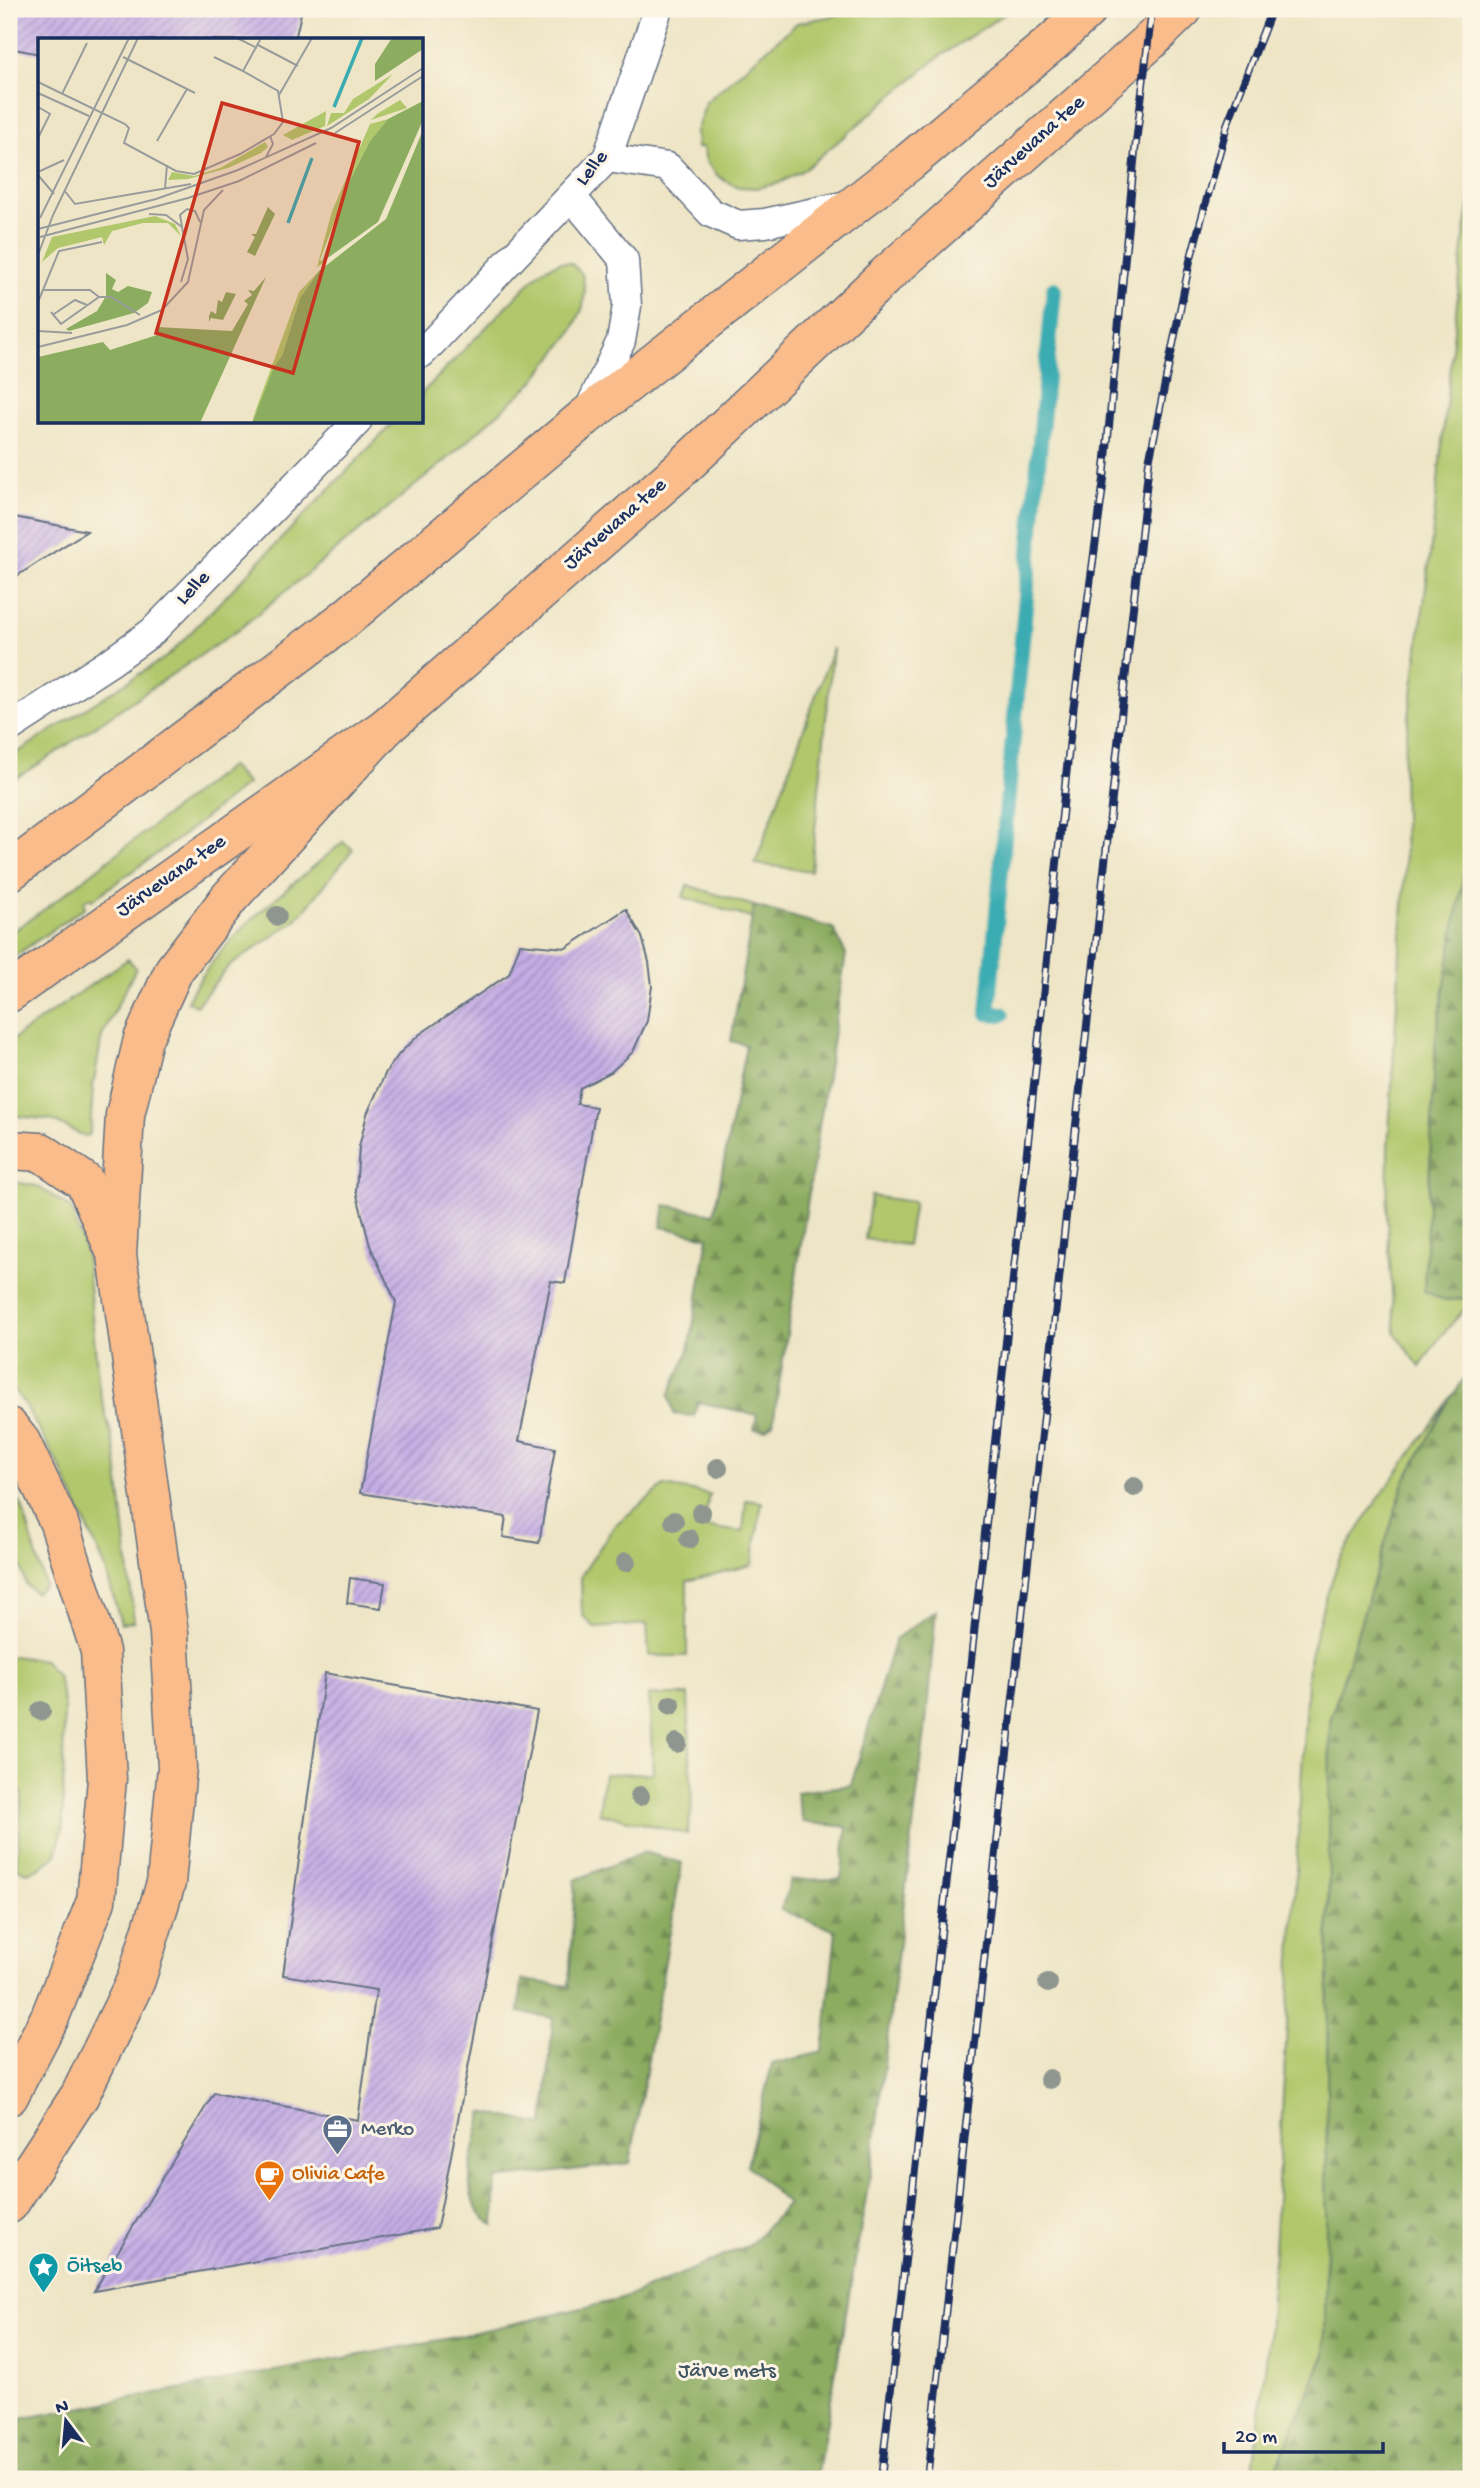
<svg xmlns="http://www.w3.org/2000/svg" width="1480" height="2488" viewBox="0 0 1480 2488" font-family="'Gochi Hand',sans-serif">
  <style>
    .grass { fill: #b1c76c; stroke: #667b65; stroke-width: 2 }
    .forest { fill: url(#forest-firs); stroke: #546e5f; stroke-width: 2 }
    .lines { fill: none; stroke-linecap: round; stroke-linejoin: round }
    .stream { stroke: #3aacb2; stroke-width: 16 }
    .building { fill: url(#building-hatch) }
    .service-casing { stroke: #646f82; stroke-width: 31 }
    .trunk-casing { stroke: #646f82; stroke-width: 41 }
    .service { stroke: #fff; stroke-width: 28 }
    .trunk { stroke: #f9bc8a; stroke-width: 38 }
    .rail-casing { stroke: #1b2f5e; stroke-width: 8 }
    .rail { stroke: #fcf5e5; stroke-width: 5; stroke-dasharray: 16; stroke-linecap: butt }
    .tree { fill: #8e968f }
    .labels { text-anchor: middle; dominant-baseline: central; stroke-width: 6; stroke-linejoin: round; paint-order: stroke }
    .street-label { font-size: 21px; fill: #1b2f5e; stroke: #fcf5e5 }
    .service-label { font-size: 21px; fill: #4e5e75; stroke: #fcf5e5; text-anchor: start }
    .food-label { font-size: 21px; fill: #c56008; stroke: #fcf5e5; text-anchor: start }
    .culture-label { font-size: 21px; fill: #0d838f; stroke: #fcf5e5; text-anchor: start }
    .park-label { font-size: 21px; fill: #405562; stroke: #fcf5e5 }
    .inset-river { fill: none; stroke: #3aacb2; stroke-width: 3.5 }
    .inset-road { fill: none; stroke: #999c9c; stroke-width: 2 }
    .view { fill: #c8321e; fill-opacity: 0.15; stroke: #c8321e; stroke-width: 3.5 }
    .inset-edge { fill: none; stroke: #1b2f5e; stroke-width: 3.5 }
  </style>
  <defs>
    <pattern id="forest-firs" width="22" height="20" patternUnits="userSpaceOnUse" patternTransform="scale(1.75)"><rect width="22" height="20" fill="#8cac60"/><path d="M5 1l3.5 6h-7zM16 11l3.5 6h-7z" fill="#728c52"/></pattern>
    <pattern id="building-hatch" width="6" height="6" patternUnits="userSpaceOnUse" patternTransform="scale(1.75)"><rect width="6" height="6" fill="#c4ade5"/><path d="M-1 1l2-2M0 6l6-6M5 7l2-2" fill="none" stroke="#9e8dbd"/></pattern>
  </defs>
  <rect width="100%" height="100%" fill="#fcf5e5"/>
  <filter id="ink" filterUnits="userSpaceOnUse"><feTurbulence type="fractalNoise" baseFrequency=".0143" numOctaves="2"/><feDisplacementMap in="SourceGraphic" scale="14" xChannelSelector="R" yChannelSelector="G"/><feConvolveMatrix kernelMatrix="1 2 1 2 8 2 1 2 1" color-interpolation-filters="sRGB"/></filter>
  <filter id="wash" filterUnits="userSpaceOnUse"><feTurbulence type="fractalNoise" baseFrequency=".00686" numOctaves="4" result="noise"/><feDisplacementMap in="SourceGraphic" scale="28" xChannelSelector="R" yChannelSelector="G"/><feGaussianBlur stdDeviation="1.57" result="paint"/><feColorMatrix in="noise" values="0 0 0 0 0 0 0 0 0 0 0 0 0 0 0 0 0 1.4 0 .05"/><feComposite in="paint" operator="in"/></filter>
  <g filter="url(#wash)">
    <rect width="100%" height="100%" fill="#ede5c5"/>
    <g class="grass">
      <polygon points="856,9 1012,9 936,59 805,169 779,183 756,188 739,187 727,182 717,175 706,161 703,147 697,148 696,132 706,102 797,23 853,12"/>
      <polygon points="1471,196 1471,840 1436,1037 1424,1291 1445,1301 1471,1297 1471,1302 1440,1337 1420,1367 1395,1333 1387,1221 1388,1148 1405,872 1403,763 1430,556 1464,237"/>
      <polygon points="560,262 571,263 582,274 585,289 583,307 571,333 532,383 444,462 238,630 39,764 9,782 9,758 169,655 394,422 422,422 422,393 542,270"/>
      <polygon points="833,648 811,871 755,864"/>
      <polygon points="230,766 247,784 186,833 92,900 89,898 84,902 85,907 9,960 9,934 49,906"/>
      <path d="M343,842L353,849L304,911L292,923L228,967L196,1006L187,1001C221,935 287,890 343,842Z"/>
      <polygon points="687,885 754,906 753,919 683,897"/>
      <polygon points="128,959 136,968 102,1036 93,1087 90,1133 86,1137 51,1120 9,1115 9,1042"/>
      <polygon points="9,1181 37,1186 71,1208 86,1254 99,1388 116,1453 134,1621 121,1624 104,1564 62,1471 25,1405 9,1383"/>
      <polygon points="871,1196 914,1202 907,1245 865,1239"/>
      <polygon points="1449,1400 1404,1483 1330,1721 1325,2354 1272,2479 1252,2479 1269,2337 1308,1664 1323,1606 1339,1560 1370,1511"/>
      <polygon points="9,1484 22,1506 45,1585 35,1593 26,1585 9,1528"/>
      <polygon points="664,1486 709,1494 704,1527 743,1532 746,1500 762,1502 752,1565 687,1581 687,1656 649,1656 647,1624 595,1628 582,1615 581,1576 615,1525"/>
      <polygon points="12,1656 44,1660 58,1677 64,1703 63,1827 56,1855 40,1868 27,1872 16,1868 22,1794 9,1785 9,1660"/>
      <polygon points="649,1695 688,1695 692,1808 687,1834 599,1813 604,1774 653,1773"/>
    </g>
    <g class="forest">
      <polygon points="1471,831 1471,1297 1445,1301 1424,1291 1436,1037"/>
      <polygon points="754,906 833,928 846,954 773,1424 765,1430 754,1429 757,1415 698,1402 694,1416 674,1414 669,1395 689,1350 708,1237 661,1227 665,1205 714,1214 746,1045 731,1041"/>
      <polygon points="1471,1370 1471,2479 1272,2479 1325,2354 1330,1721 1404,1483 1449,1400"/>
      <polygon points="936,1610 926,1723 872,2163 817,2479 11,2479 9,2421 450,2338 622,2299 750,2245 788,2204 747,2165 772,2064 823,2052 836,1931 781,1910 791,1880 841,1879 847,1827 803,1822 796,1792 851,1785 895,1639"/>
      <path d="M644,1852L682,1863L630,2163L496,2179L494,2225C453,2203 475,2148 483,2112L544,2125L553,2018L519,2012L522,1980L569,1986L575,1880Z"/>
    </g>
    <g class="lines">
      <polyline class="stream" points="1002,1014 988,1013 1054,289"/>
    </g>
    <g id="blocks">
      <g class="building">
        <polygon points="9,9 302,9 295,40 40,40 40,54 9,48"/>
        <polygon points="9,516 87,531 9,581"/>
        <polygon points="626,909 642,937 649,962 652,986 647,1021 633,1052 611,1072 580,1088 577,1104 596,1107 565,1283 551,1281 519,1441 555,1448 539,1543 503,1537 506,1517 360,1493 396,1302 370,1246 356,1191 359,1147 367,1114 386,1072 400,1053 420,1034 509,974 520,944 566,948"/>
        <polygon points="350,1578 385,1583 381,1608 347,1603"/>
        <polygon points="325,1673 537,1711 437,2228 94,2291 214,2093 358,2120 376,1990 283,1975"/>
      </g>
    </g>
  </g>
  <g filter="url(#ink)">
    <use href="#blocks" fill-opacity="0" stroke="#646f82" stroke-width="2"/>
    <g class="lines">
      <defs>
        <g id="service">
          <polyline points="607,158 668,167 711,213 738,225 765,223 852,204"/>
          <polyline points="571,196 624,260 627,306 621,341 588,411"/>
          <polyline points="422,353 607,158 656,15 655,9"/>
          <polyline points="9,728 112,661 152,632 357,422"/>
        </g>
        <g id="trunk">
          <polyline points="9,872 345,619 585,417 909,162 1054,41 1088,9"/>
          <polyline points="9,993 386,727 683,467 885,276 1148,43 1183,9"/>
          <polyline points="9,1150 41,1152 85,1182 114,1249"/>
          <polyline points="9,1427 21,1442 59,1523 100,1651 107,1779 96,1901 50,2017 9,2096"/>
          <polyline points="9,2204 80,2095 136,1980 166,1883 177,1767 169,1633 117,1255 125,1115 143,1039 174,970 230,897 386,727"/>
        </g>
      </defs>
      <use href="#service" class="service-casing"/>
      <use href="#trunk" class="trunk-casing"/>
      <use href="#service" class="service"/>
      <use href="#trunk" class="trunk"/>
      <defs>
        <g id="rail">
          <polyline points="881,2479 1027,1151 1072,719 1104,479 1135,151 1152,9"/>
          <polyline points="927,2479 1149,462 1190,261 1227,125 1272,9"/>
        </g>
      </defs>
      <use href="#rail" class="rail-casing"/>
      <use href="#rail" class="rail"/>
    </g>
    <g class="tree">
      <circle cx="277" cy="916" r="10"/>
      <circle cx="718" cy="1468" r="10"/>
      <circle cx="1134" cy="1487" r="10"/>
      <circle cx="701" cy="1513" r="10"/>
      <circle cx="674" cy="1521" r="10"/>
      <circle cx="689" cy="1539" r="10"/>
      <circle cx="626" cy="1562" r="10"/>
      <circle cx="671" cy="1705" r="10"/>
      <circle cx="41" cy="1711" r="10"/>
      <circle cx="677" cy="1743" r="10"/>
      <circle cx="640" cy="1796" r="10"/>
      <circle cx="1048" cy="1983" r="10"/>
      <circle cx="1049" cy="2079" r="10"/>
    </g>
  </g>
  <defs>
    <symbol id="office-pin" viewBox="-11 -11 22 30"><path d="M0 17L-7.5 6A9.5 9.5 0 1 1 7.5 6Z" fill="#5c6f8a" stroke="#fcf5e5"/><path d="M-6-3h4V-5.5h4V-3h4V5H-6ZM-1-4.5V-3h2v-1.5ZM-6 0V1H6V0Z" fill="#fff"/></symbol>
    <symbol id="cafe-pin" viewBox="-11 -11 22 30"><path d="M0 17L-7.5 6A9.5 9.5 0 1 1 7.5 6Z" fill="#e8710a" stroke="#fcf5e5"/><path d="M-5.5-4.5H6V0H3Q3 3.5 0 3.5H-2.5Q-5.5 3.5-5.5 0ZM3-3.2v2h1.7v-2ZM-6 4.5H4V6H-6Z" fill="#fff"/></symbol>
    <symbol id="sight-pin" viewBox="-11 -11 22 30"><path d="M0 17L-7.5 6A9.5 9.5 0 1 1 7.5 6Z" fill="#0f9aa8" stroke="#fcf5e5"/><path d="M0-6L1.8-2.2L6-1.7L2.9 1.2L3.7 5.4L0 3.3L-3.7 5.4L-2.9 1.2L-6-1.7L-1.8-2.2Z" fill="#fff"/></symbol>
  </defs>
  <g fill-rule="evenodd">
    <use href="#office-pin" x="320" y="2112" width="35" height="47"/>
    <use href="#cafe-pin" x="252" y="2158" width="35" height="47"/>
    <use href="#sight-pin" x="26" y="2250" width="35" height="47"/>
  </g>
  <g class="labels">
    <g class="street-label">
      <text transform="translate(1035 143) rotate(-42)">Järvevana tee</text>
      <text transform="translate(593 169) rotate(-52)">Lelle</text>
      <text transform="translate(616 525) rotate(-41)">Järvevana tee</text>
      <text transform="translate(194 589) rotate(-46)">Lelle</text>
      <text transform="translate(172 877) rotate(-35)">Järvevana tee</text>
    </g>
    <g class="service-label">
      <text x="361" y="2130">Merko</text>
    </g>
    <g class="food-label">
      <text x="292" y="2175">Olivia Cafe</text>
    </g>
    <g class="culture-label">
      <text x="67" y="2267">Õitseb</text>
    </g>
    <g class="park-label">
      <text x="727" y="2372">Järve mets</text>
    </g>
  </g>
  <g transform="translate(38 38)">
    <rect width="385" height="385" fill="#ede5c5"/>
    <path d="M355,36L331,61L289,88L293,75H306L315,61ZM362,62L369,70L333,82L339,76ZM288,73L287,88L254,102L245,97ZM350,81L332,103L312,142L282,222L287,224L279,229L294,173L332,86ZM227,104L230,109L223,115L190,130L150,141L130,142L134,134L156,138L182,130ZM117,178L137,186L143,198L130,185H105L74,193L66,207L64,199L20,210L4,224L14,199ZM281,233L262,260L244,318L213,385L261,254Z" fill="#b1c76c"/>
    <path d="M354,0H385V11L337,43V26ZM385,63V82L340,184L284,224L312,142L332,103L350,81ZM385,92V385H214L236,329L244,318L262,260L281,233L348,181ZM230,169L237,176L217,218L209,214L217,199L213,196H218ZM68,235L78,242L74,251L80,254L90,248L114,254L110,265L96,275L31,293L28,291L59,273L68,258ZM228,239L162,385H0V319L65,304L72,312L119,297V289L194,293L210,266L206,263L214,257L210,252L216,253ZM188,254L198,256L185,282L173,280L171,284V278L173,273L178,276L180,262L184,264Z" fill="#8cac60"/>
    <path class="inset-river" d="M296,69L324,0M250,185L274,120"/>
    <path class="inset-road" d="M199,0L219,10M220,7L260,28M85,19L157,55M176,19L205,33M0,44L87,86L91,90L86,105L138,133L156,136L202,116L236,96L245,84L240,53L205,33L223,0M0,55L51,78M24,56L49,5M241,57L274,0M0,69L12,76L0,100M297,95L385,38M119,103L149,51M228,119L235,106L232,98M0,134L26,122M0,137L16,156M127,150L129,127M26,152L37,166L153,146M111,176L128,177L144,189L150,221L143,244M15,177L100,0M2,180L91,0M144,188L142,177L149,171L157,173L162,184M0,191L118,161L200,132L293,90L385,30M2,199L150,160L201,143L278,105M0,217L15,177M4,252H52L61,259M0,264L21,213L64,204M13,274L23,286L61,259H73L102,277M16,276L37,262L49,267M0,293L34,295M0,309L89,287L124,272L150,244L166,172L185,152"/>
    <path class="view" d="M184,65L321,104L255,335L118,295Z"/>
    <rect width="385" height="385" class="inset-edge"/>
  </g>
  <rect width="1480" height="2488" fill="none" stroke="#fcf5e5" stroke-width="35"/>
  <g transform="translate(66 2421) rotate(344)" stroke="#fcf5e5" stroke-width="5" paint-order="stroke">
  <path d="M0-5L12 26L0 18L-12 26Z" fill="#1b2f5e"/>
  <text y="-10" font-size="19" font-weight="bold" text-anchor="middle" fill="#1b2f5e">N</text>
  </g>
  <path d="M1224 2442v10h159v-10" fill="none" stroke="#1b2f5e" stroke-width="3.5"/>
  <text x="1235" y="2442" font-size="21" fill="#1b2f5e" stroke="#fcf5e5" stroke-width="5" paint-order="stroke">20 m</text>
</svg>
